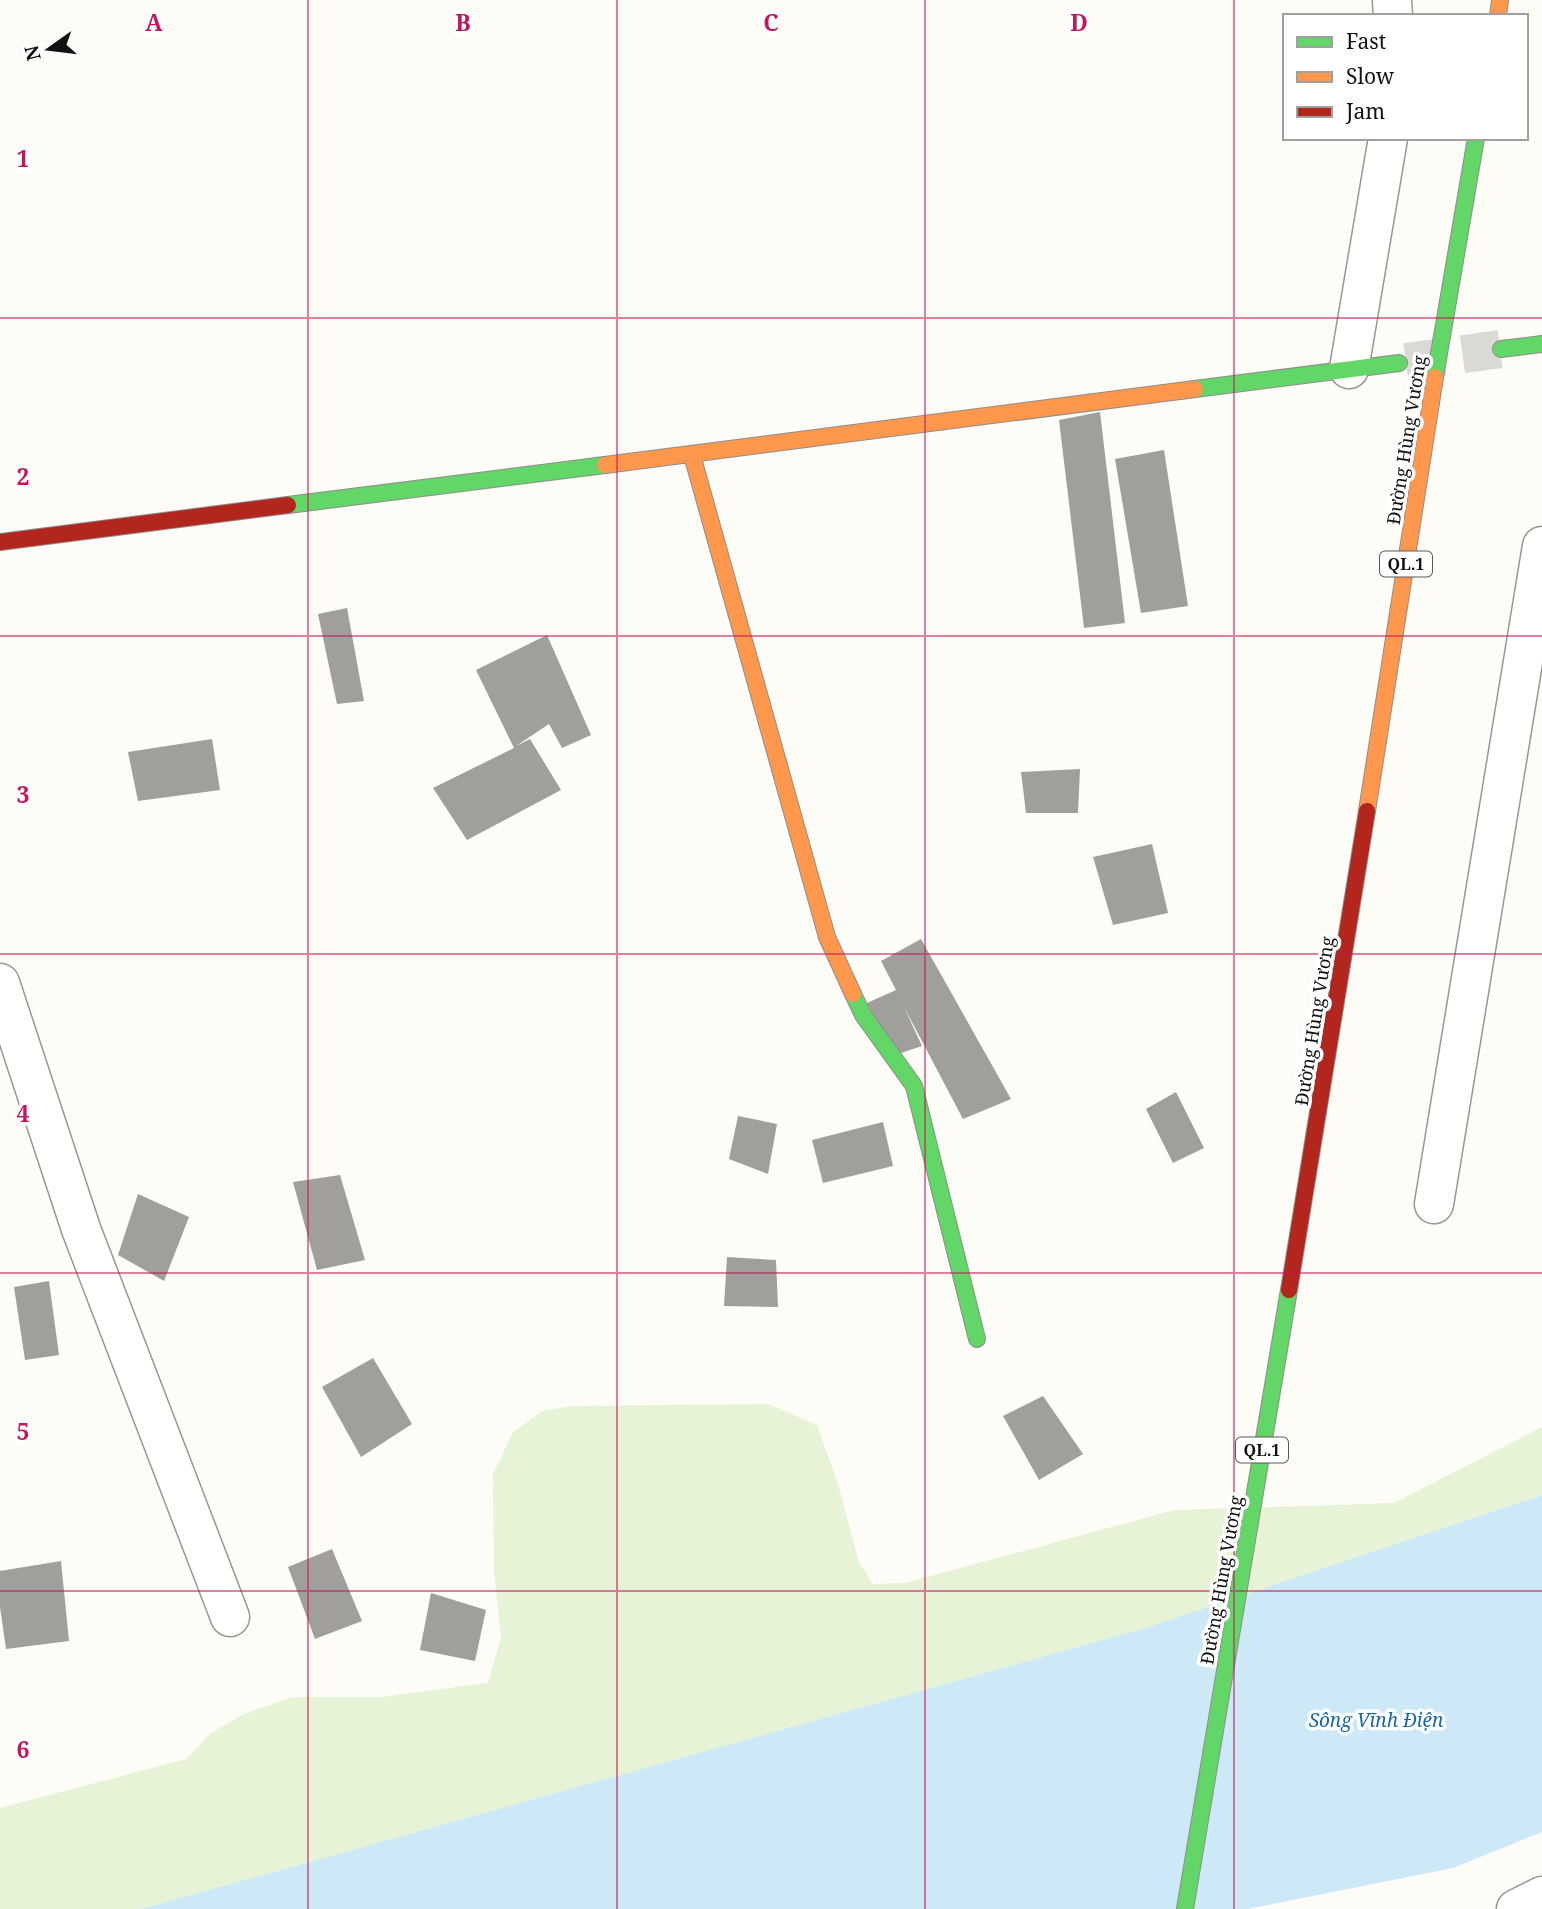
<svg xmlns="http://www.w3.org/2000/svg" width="1542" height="1909" viewBox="0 0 1542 1909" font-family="'Noto Serif',serif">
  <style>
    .green { fill: #e7f3d7 }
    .water { fill: #cde8f7 }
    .building { fill: #a19f9c }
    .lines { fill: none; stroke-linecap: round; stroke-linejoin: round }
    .secondary-tunnel { stroke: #dad9d4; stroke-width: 38; stroke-dasharray: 38 19; stroke-linecap: butt }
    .street-casing { stroke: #979795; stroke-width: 41 }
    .fast-casing { stroke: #8e8d8b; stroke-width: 18 }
    .slow-casing { stroke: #8e8d8b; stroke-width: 18 }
    .jam-casing { stroke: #8e8d8b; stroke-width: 18 }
    .street { stroke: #fffffe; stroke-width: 38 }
    .fast { stroke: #63d668; stroke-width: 16 }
    .slow { stroke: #ff974d; stroke-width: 16 }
    .jam { stroke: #b3261e; stroke-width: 16 }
    .grid { fill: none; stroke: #c2185b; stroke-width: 2; stroke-opacity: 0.55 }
    .labels { text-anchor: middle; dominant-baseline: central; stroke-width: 7; stroke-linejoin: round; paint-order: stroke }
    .shield { fill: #fff; stroke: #585858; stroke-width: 2 }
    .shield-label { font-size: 16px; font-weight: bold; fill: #111 }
    .street-label { font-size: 18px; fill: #111; stroke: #fff }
    .water-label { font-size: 19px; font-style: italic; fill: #1768a6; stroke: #fff }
    .grid-label { font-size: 23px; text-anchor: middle; font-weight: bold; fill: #c2185b; stroke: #fff; stroke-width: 7; stroke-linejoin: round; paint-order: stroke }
  </style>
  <rect width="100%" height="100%" fill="#fdfcf7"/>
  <polygon class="green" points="768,1404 817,1425 838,1484 859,1562 873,1584 905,1583 1174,1510 1394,1503 1542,1427 1542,1495 1142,1629 141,1909 0,1909 0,1808 186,1759 211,1733 244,1714 292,1697 379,1697 488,1683 501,1637 494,1572 493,1474 513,1432 543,1411 572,1406"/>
  <polygon class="water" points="1542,1495 1542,1832 1453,1868 1248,1909 141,1909 1142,1629"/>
  <g class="building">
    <polygon points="1100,412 1125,623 1084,628 1059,420"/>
    <polygon points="1164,450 1188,606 1141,613 1115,459"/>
    <polygon points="347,608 364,701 337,704 318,614"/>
    <polygon points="547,635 591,735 562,748 549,724 516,746 530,739 561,790 467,840 433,788 514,748 476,670"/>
    <polygon points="212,739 220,790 138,801 128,752"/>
    <polygon points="1080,769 1078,813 1026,813 1021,772"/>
    <polygon points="1152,844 1168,913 1113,925 1093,857"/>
    <polygon points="921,939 1011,1099 963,1119 904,1007 922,1046 892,1056 858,1007 896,990 881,961"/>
    <polygon points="1176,1092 1204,1148 1173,1163 1146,1109"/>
    <polygon points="738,1116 777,1124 768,1174 729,1159"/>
    <polygon points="883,1122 893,1166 823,1183 812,1140"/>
    <polygon points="340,1175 365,1260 317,1270 293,1182"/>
    <polygon points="138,1194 189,1217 164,1281 118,1255"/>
    <polygon points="727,1257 776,1260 778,1307 724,1306"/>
    <polygon points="49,1281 59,1355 25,1360 14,1287"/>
    <polygon points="373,1358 412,1424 361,1457 322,1387"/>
    <polygon points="1043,1396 1083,1454 1039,1480 1003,1416"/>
    <polygon points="332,1549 362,1621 315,1639 288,1567"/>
    <polygon points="61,1561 69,1641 6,1649 0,1607 0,1571"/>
    <polygon points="431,1593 486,1610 475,1661 420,1650"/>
  </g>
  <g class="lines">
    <polyline class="secondary-tunnel" points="1406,362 1501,349"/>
    <defs>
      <g id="street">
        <polyline points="1392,0 1393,16"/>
        <polyline points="1349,369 1388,138"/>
        <polyline points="0,983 81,1229 230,1617"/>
        <polyline points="1434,1204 1542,546"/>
        <polyline points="1516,1909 1542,1896"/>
      </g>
      <g id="fast">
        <polyline points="1501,349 1542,344"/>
        <polyline points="1435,377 1476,138"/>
        <polyline points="1195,389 1399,363"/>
        <polyline points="288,505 605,465"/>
        <polyline points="853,994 863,1015 914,1086 977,1339"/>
        <polyline points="1185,1909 1289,1290"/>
      </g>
      <g id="slow">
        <polyline points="1498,16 1500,0"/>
        <polyline points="692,455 827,937 853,994"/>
        <polyline points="605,465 1195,389"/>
        <polyline points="1367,811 1435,377"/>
      </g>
      <g id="jam">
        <polyline points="0,542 288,505"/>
        <polyline points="1289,1290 1367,811"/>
      </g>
    </defs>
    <use href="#street" class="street-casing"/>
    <use href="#fast" class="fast-casing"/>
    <use href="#slow" class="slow-casing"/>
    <use href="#jam" class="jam-casing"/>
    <use href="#street" class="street"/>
    <use href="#fast" class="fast"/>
    <use href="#slow" class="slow"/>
    <use href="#jam" class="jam"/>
  </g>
  <path class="grid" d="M308,0V1909M617,0V1909M925,0V1909M1234,0V1909M0,318H1542M0,636H1542M0,954H1542M0,1273H1542M0,1591H1542"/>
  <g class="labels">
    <g class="shield">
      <rect x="1380" y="551.5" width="52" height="25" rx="5"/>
      <rect x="1236" y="1437.5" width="52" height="25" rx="5"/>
    </g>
    <g class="shield-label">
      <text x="1406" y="564">QL.1</text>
      <text x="1262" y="1450">QL.1</text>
    </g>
    <g class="street-label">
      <text transform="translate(1406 440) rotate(-81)">Đường Hùng Vương</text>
      <text transform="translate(1314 1021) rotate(-81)">Đường Hùng Vương</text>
      <text transform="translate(1221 1580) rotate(-80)">Đường Hùng Vương</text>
    </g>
    <g class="water-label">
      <text x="1376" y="1720">Sông Vĩnh Điện</text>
    </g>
  </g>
  <g class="grid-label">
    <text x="154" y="31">A</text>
    <text x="463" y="31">B</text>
    <text x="771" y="31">C</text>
    <text x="1079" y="31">D</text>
    <text x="23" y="167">1</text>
    <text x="23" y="485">2</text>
    <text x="23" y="803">3</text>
    <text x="23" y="1122">4</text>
    <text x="23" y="1440">5</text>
    <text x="23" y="1758">6</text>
  </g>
  <rect x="1283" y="14" width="245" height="126" fill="#ffffff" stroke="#a0a0a0" stroke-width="2"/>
  <rect x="1297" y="37" width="35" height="10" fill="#63d668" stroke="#a0a0a0" stroke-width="2"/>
  <text x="1346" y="49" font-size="21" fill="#111111">Fast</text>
  <rect x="1297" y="72" width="35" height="10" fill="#ff974d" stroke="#a0a0a0" stroke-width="2"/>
  <text x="1346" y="84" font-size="21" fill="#111111">Slow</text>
  <rect x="1297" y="107" width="35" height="10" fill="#b3261e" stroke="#a0a0a0" stroke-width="2"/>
  <text x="1346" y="119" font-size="21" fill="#111111">Jam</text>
  <g transform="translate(49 49) rotate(256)" stroke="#ffffff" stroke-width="5" paint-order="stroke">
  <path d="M0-5L12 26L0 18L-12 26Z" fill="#111111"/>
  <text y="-10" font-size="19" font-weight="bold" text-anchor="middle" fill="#111111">N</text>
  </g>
</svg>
